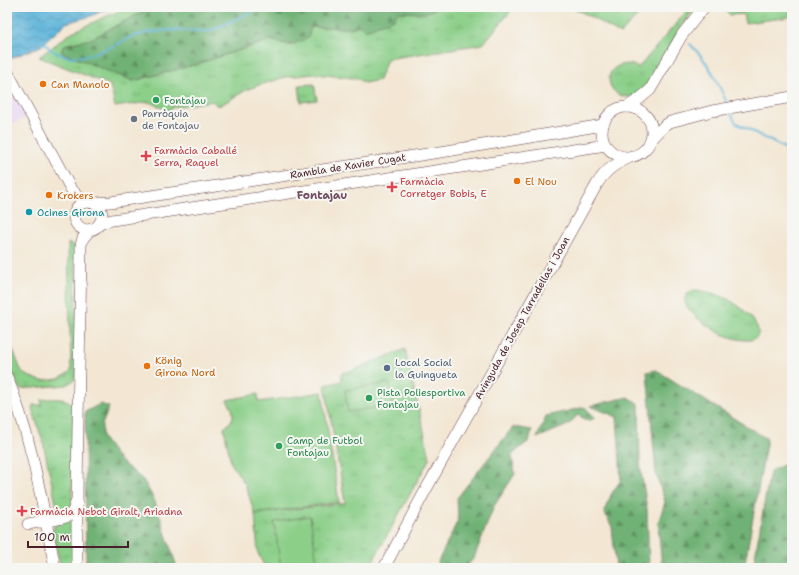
<svg xmlns="http://www.w3.org/2000/svg" width="799" height="575" viewBox="0 0 799 575" font-family="'Shantell Sans',sans-serif">
  <style>
    .built { fill: #e5d3f1 }
    .grass { fill: url(#grass-tufts); stroke: #6a775a }
    .forest { fill: url(#forest-firs); stroke: #5d6850 }
    .pitch { fill: #8bcf89; stroke: #6a775a }
    .water { fill: url(#water-waves); stroke: #536982 }
    .lines { fill: none; stroke-linecap: round; stroke-linejoin: round }
    .stream { stroke: #5cb3d9; stroke-width: 2 }
    .secondary-casing { stroke: #633d44; stroke-width: 12 }
    .secondary { stroke: #fff; stroke-width: 11 }
    .food-dot { fill: #e8710a; stroke: #f6f6f2; stroke-width: 1.5 }
    .leisure-dot { fill: #2e9e5b; stroke: #f6f6f2; stroke-width: 1.5 }
    .worship-dot { fill: #6b7280; stroke: #f6f6f2; stroke-width: 1.5 }
    .health-dot { fill: #e0444e; stroke: #f6f6f2; stroke-width: 1.5 }
    .culture-dot { fill: #0f9aa8; stroke: #f6f6f2; stroke-width: 1.5 }
    .service-dot { fill: #5c6f8a; stroke: #f6f6f2; stroke-width: 1.5 }
    .labels { text-anchor: middle; dominant-baseline: central; stroke-width: 4; stroke-linejoin: round; paint-order: stroke }
    .food-label { font-size: 10px; fill: #c56008; stroke: #f6f6f2; text-anchor: start }
    .leisure-label { font-size: 10px; fill: #27864d; stroke: #f6f6f2; text-anchor: start }
    .worship-label { font-size: 10px; fill: #5b616d; stroke: #f6f6f2; text-anchor: start }
    .health-label { font-size: 10px; fill: #be3a42; stroke: #f6f6f2; text-anchor: start }
    .street-label { font-size: 10px; fill: #4a1f2b; stroke: #f6f6f2 }
    .culture-label { font-size: 10px; fill: #0d838f; stroke: #f6f6f2; text-anchor: start }
    .service-label { font-size: 10px; fill: #4e5e75; stroke: #f6f6f2; text-anchor: start }
    .neighbourhood-label { font-size: 11px; font-weight: bold; fill: #724c61; stroke: #f6f6f2 }
  </style>
  <defs>
    <pattern id="grass-tufts" width="24" height="20" patternUnits="userSpaceOnUse"><rect width="24" height="20" fill="#8bcf89"/><path d="M3 7l-1-3M5 7V3M7 7l1-3M15 17l-1-3M17 17v-4M19 17l1-3" fill="none" stroke="#79b176"/></pattern>
    <pattern id="forest-firs" width="22" height="20" patternUnits="userSpaceOnUse"><rect width="22" height="20" fill="#70b275"/><path d="M5 1l3.5 6h-7zM16 11l3.5 6h-7z" fill="#5e9060"/></pattern>
    <pattern id="water-waves" width="16" height="10" patternUnits="userSpaceOnUse"><rect width="16" height="10" fill="#5cb3d9"/><path d="M0 5q4-4 8 0t8 0" fill="none" stroke="#4e91b0"/></pattern>
  </defs>
  <rect width="100%" height="100%" fill="#f6f6f2"/>
  <filter id="ink" filterUnits="userSpaceOnUse"><feTurbulence type="fractalNoise" baseFrequency=".025" numOctaves="2"/><feDisplacementMap in="SourceGraphic" scale="8" xChannelSelector="R" yChannelSelector="G"/><feConvolveMatrix kernelMatrix="1 2 1 2 8 2 1 2 1" color-interpolation-filters="sRGB"/></filter>
  <filter id="wash" filterUnits="userSpaceOnUse"><feTurbulence type="fractalNoise" baseFrequency=".012" numOctaves="4" result="noise"/><feDisplacementMap in="SourceGraphic" scale="16" xChannelSelector="R" yChannelSelector="G"/><feGaussianBlur stdDeviation="0.9" result="paint"/><feColorMatrix in="noise" values="0 0 0 0 0 0 0 0 0 0 0 0 0 0 0 0 0 1.4 0 .05"/><feComposite in="paint" operator="in"/></filter>
  <g filter="url(#wash)">
    <rect width="100%" height="100%" fill="#f3e7d4"/>
    <polygon class="built" points="10,86 27,117 7,127 7,87"/>
    <g class="grass">
      <polygon points="127,7 152,7 91,39 64,45 133,81 197,64 271,40 290,45 311,27 350,28 397,12 425,13 439,7 514,7 483,44 387,59 379,80 365,83 358,79 345,77 314,74 286,77 259,85 246,90 221,105 217,106 213,101 173,107 169,111 149,102 115,107 110,85 39,57 72,32"/>
      <polygon points="569,7 646,7 620,34 586,14"/>
      <path d="M690,7H697L685,21L642,92C614,110 596,72 621,65C629,63 632,64 638,68Z"/>
      <polygon points="722,7 789,7 791,17 745,23 743,14 730,15"/>
      <polygon points="314,84 317,100 301,102 299,85"/>
      <polygon points="68,243 75,247 77,372 74,380 66,385 20,389 7,364 7,260 9,260 10,342 20,368 24,374 28,376 42,381 58,379 64,376 71,371"/>
      <path d="M694,290C708,291 722,295 734,303C765,323 771,352 724,335C712,330 665,300 694,290Z"/>
      <polygon points="405,349 430,458 369,568 265,568 258,553 255,514 345,503 325,385 342,381 341,373 351,371"/>
      <path d="M46,399C55,399 67,397 73,405L72,505C68,511 65,513 58,513L43,442L32,408L33,405H42L41,400Z"/>
      <path d="M65,521L70,522L73,524L74,568H61L53,532C53,524 58,523 65,521Z"/>
    </g>
    <g class="forest">
      <polygon points="152,7 439,7 425,13 397,12 394,19 366,30 358,25 350,28 311,27 308,38 290,45 271,40 197,64 133,81 61,52 64,45 91,39"/>
      <polygon points="656,370 767,439 744,568 662,568 658,523 665,502 656,474 647,372"/>
      <polygon points="628,397 639,404 640,463 647,509 649,568 616,568 612,527 604,511 612,493 621,480 617,417 590,406"/>
      <polygon points="100,404 109,407 102,425 102,437 119,460 143,480 154,499 176,564 175,568 86,568 85,412"/>
      <polygon points="585,407 595,418 588,421 578,415 568,425 537,438 546,416"/>
      <polygon points="513,427 532,430 529,441 512,455 515,474 494,506 474,558 465,568 435,568 458,520 457,498"/>
      <polygon points="792,461 792,568 753,568 770,471"/>
    </g>
    <g class="pitch">
      <polygon points="389,383 393,405 348,412 345,390"/>
      <path d="M322,392L339,502L255,514L245,484L231,463L224,428C237,418 234,412 227,400L258,394L259,402Z"/>
      <polygon points="310,516 318,568 281,568 274,522"/>
    </g>
    <polygon class="water" points="7,7 111,7 91,16 66,23 41,46 7,60"/>
    <g class="lines">
      <g class="stream">
        <polyline points="362,7 371,7"/>
        <polyline points="43,41 48,47 56,53 62,55 70,57 86,56 114,46 131,37 145,33 170,30 210,31 262,7"/>
        <path d="M690,44C709,62 717,81 728,105"/>
        <polyline points="730,111 736,123 792,152"/>
      </g>
    </g>
  </g>
  <g filter="url(#ink)">
    <g class="lines">
      <defs>
        <g id="secondary">
          <polyline points="7,71 71,189 81,199 87,202"/>
          <polyline points="627,107 638,100 650,90 682,35 704,7"/>
          <circle cx="627" cy="132" r="25"/>
          <polyline points="650,141 664,126 670,122 712,111 792,97"/>
          <circle cx="88" cy="216" r="14"/>
          <polyline points="92,203 111,202 447,151 603,125"/>
          <polyline points="99,224 112,220 606,145"/>
          <path d="M7,377C32,438 42,503 55,568"/>
          <path d="M28,524C37,522 65,520 71,514C74,511 75,506 76,502"/>
          <path d="M77,568C76,460 80,353 81,245L83,238L91,229"/>
          <path d="M384,568L424,493L597,184C607,168 616,164 632,156"/>
        </g>
      </defs>
      <use href="#secondary" class="secondary-casing"/>
      <use href="#secondary" class="secondary"/>
    </g>
  </g>
  <g class="food-dot">
    <circle cx="43" cy="84" r="4"/>
    <circle cx="517" cy="181" r="4"/>
    <circle cx="49" cy="195" r="4"/>
    <circle cx="147" cy="366" r="4"/>
  </g>
  <g class="leisure-dot">
    <circle cx="156" cy="100" r="4"/>
    <circle cx="369" cy="398" r="4"/>
    <circle cx="279" cy="446" r="4"/>
  </g>
  <circle class="worship-dot" cx="134" cy="119" r="4"/>
  <g class="health-dot">
    <path d="M144 150h4v4h4v4h-4v4h-4v-4h-4v-4h4z"/>
    <path d="M390 181h4v4h4v4h-4v4h-4v-4h-4v-4h4z"/>
    <path d="M20 505h4v4h4v4h-4v4h-4v-4h-4v-4h4z"/>
  </g>
  <circle class="culture-dot" cx="29" cy="212" r="4"/>
  <circle class="service-dot" cx="387" cy="368" r="4"/>
  <g class="labels">
    <g class="food-label">
      <text x="51" y="84">Can Manolo</text>
      <text x="525" y="181">El Nou</text>
      <text x="57" y="195">Krokers</text>
      <text x="155" y="360">König<tspan x="155" dy="12">Girona Nord</tspan></text>
    </g>
    <g class="leisure-label">
      <text x="164" y="100">Fontajau</text>
      <text x="377" y="392">Pista Poliesportiva<tspan x="377" dy="12">Fontajau</tspan></text>
      <text x="287" y="440">Camp de Futbol<tspan x="287" dy="12">Fontajau</tspan></text>
    </g>
    <g class="worship-label">
      <text x="142" y="113">Parròquia<tspan x="142" dy="12">de Fontajau</tspan></text>
    </g>
    <g class="health-label">
      <text x="154" y="150">Farmàcia Caballé<tspan x="154" dy="12">Serra, Raquel</tspan></text>
      <text x="400" y="181">Farmàcia<tspan x="400" dy="12">Corretger Bobis, E</tspan></text>
      <text x="30" y="511">Farmàcia Nebot Giralt, Ariadna</text>
    </g>
    <g class="street-label">
      <text transform="translate(348 166) rotate(-9)">Rambla de Xavier Cugat</text>
      <text transform="translate(522 318) rotate(-61)">Avinguda de Josep Tarradellas i Joan</text>
    </g>
    <g class="culture-label">
      <text x="37" y="212">Ocines Girona</text>
    </g>
    <g class="service-label">
      <text x="395" y="362">Local Social<tspan x="395" dy="12">la Guingueta</tspan></text>
    </g>
    <g class="neighbourhood-label">
      <text x="322" y="195">Fontajau</text>
    </g>
  </g>
  <rect width="799" height="575" fill="none" stroke="#f6f6f2" stroke-width="24"/>
  <path d="M28 541v6h100v-6" fill="none" stroke="#4a1f2b" stroke-width="2"/>
  <text x="34" y="541" font-size="12" fill="#4a1f2b" stroke="#f6f6f2" stroke-width="3" paint-order="stroke">100 m</text>
</svg>
